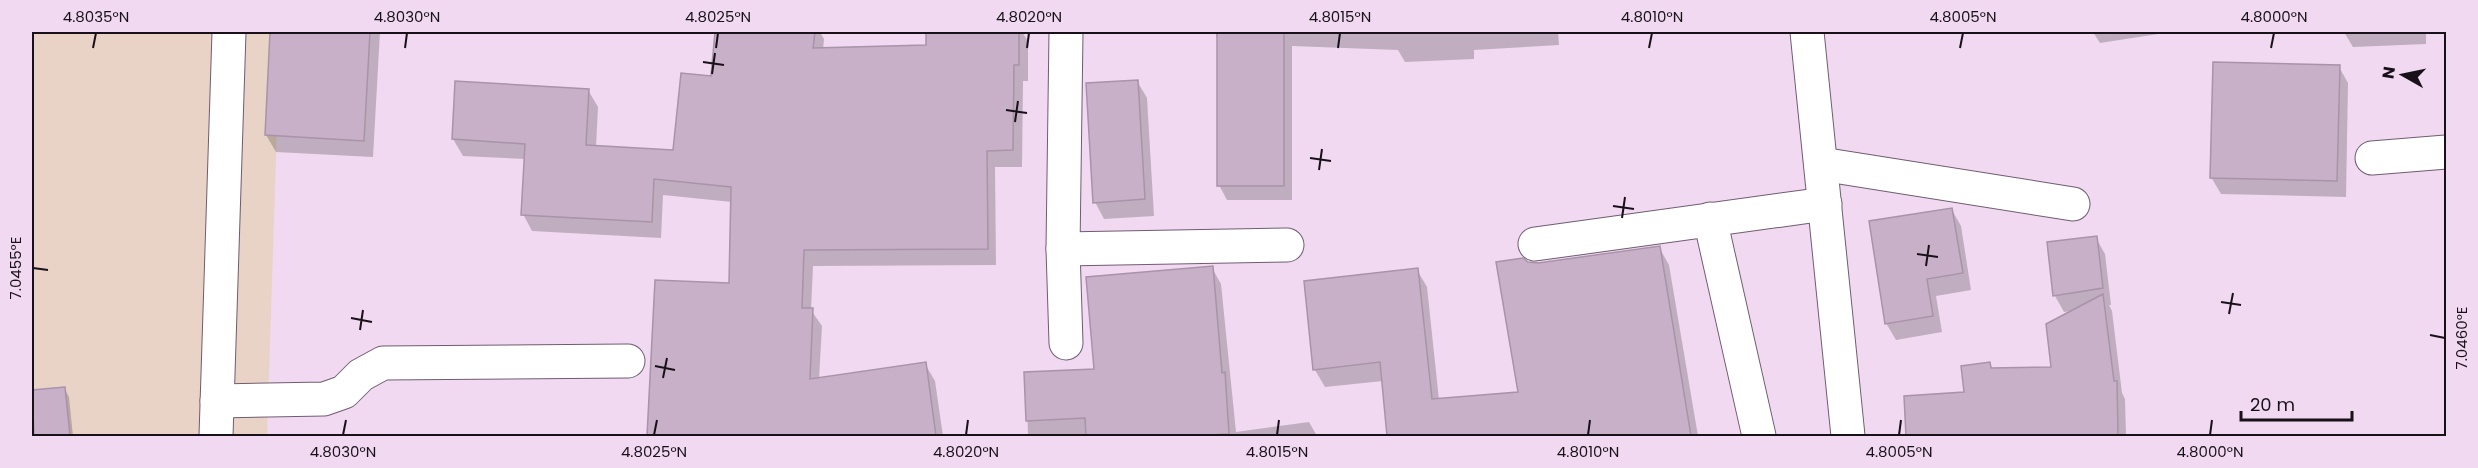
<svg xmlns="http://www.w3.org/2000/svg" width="2478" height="468" viewBox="0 0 2478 468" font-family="Poppins,sans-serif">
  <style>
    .industrial { fill: #e9d3c6 }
    .shadow { fill: #0003 }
    .building { fill: #c8b1c8; stroke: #a893a9; stroke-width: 1.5 }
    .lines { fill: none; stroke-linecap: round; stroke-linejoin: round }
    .minor-casing { stroke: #705c71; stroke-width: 35 }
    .minor { stroke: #fff; stroke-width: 33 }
    .ticks { fill: none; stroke: #191119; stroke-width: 2 }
    .neatline { fill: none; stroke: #191119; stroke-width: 2 }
    .ticks-label { font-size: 15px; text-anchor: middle; fill: #191119 }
  </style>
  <rect width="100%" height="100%" fill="#f0d9f1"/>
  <polygon class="industrial" points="32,32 280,32 267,436 32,436"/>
  <g class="shadow">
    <polygon points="272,32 380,32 373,157 276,152 266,135"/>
    <polygon points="717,32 820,32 824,39 823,50 946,46 936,32 1022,32 1028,41 1028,81 1023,81 1022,167 995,167 996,265 813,266 811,310 822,326 819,379 925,364 935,381 943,436 648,436 656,281 730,284 732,202 663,195 661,238 532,231 523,214 526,159 463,156 453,139 588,90 598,107 596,147 674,151 712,78"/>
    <polygon points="1215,32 1558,32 1559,45 1474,50 1474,59 1405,62 1398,50 1292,46 1292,200 1227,200 1219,185 1218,41"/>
    <polygon points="2093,32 2171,32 2100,43"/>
    <polygon points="2344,32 2426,32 2426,44 2353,47"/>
    <polygon points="2339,67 2348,83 2346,197 2221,194 2211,177"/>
    <polygon points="1137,81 1147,98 1154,216 1104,219 1095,202"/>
    <polygon points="1952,210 1961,226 1971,290 1936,296 1942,332 1896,340 1886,323"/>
    <polygon points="2096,238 2105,254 2111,305 2109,305 2112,311 2122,393 2125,399 2126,436 1907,436 1905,397 1966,394 1989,363 1993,369 2052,368 2072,311 2064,312 2055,296 2049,244"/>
    <polygon points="1659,247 1669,265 1698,436 1388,436 1383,381 1325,387 1315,370 1417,270 1427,287 1439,400 1519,393 1528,263 1538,264"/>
    <polygon points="1212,268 1221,284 1236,432 1309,422 1317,436 1028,436 1026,374 1095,371"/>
    <polygon points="64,388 69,397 73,436 35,436 33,391"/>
  </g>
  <g class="building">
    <polygon points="270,32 370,32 364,141 265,135"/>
    <polygon points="715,32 815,32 813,48 926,45 926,32 1019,32 1019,65 1014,65 1013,150 987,151 988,249 804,250 802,308 813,308 810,379 926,362 936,436 647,436 655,280 729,283 731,187 654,179 652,222 521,215 525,144 452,139 455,81 589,89 586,145 673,150 681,73 711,76"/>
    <rect x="1217" y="32" width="67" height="154"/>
    <polygon points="2213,62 2340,65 2337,181 2210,178"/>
    <polygon points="1138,80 1145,199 1093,203 1086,83"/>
    <polygon points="1952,208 1963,273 1927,279 1933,316 1885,324 1869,221"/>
    <polygon points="2097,236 2103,288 2053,296 2047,242"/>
    <polygon points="1660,246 1691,436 1387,436 1380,362 1313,370 1304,281 1418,268 1432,399 1518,392 1496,262 1523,258 1528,262 1538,263"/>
    <polygon points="1213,266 1222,373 1225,372 1229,434 1189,436 1086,436 1085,418 1026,421 1024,372 1094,369 1086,277"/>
    <polygon points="2103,294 2114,381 2117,381 2118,436 1906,436 1904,396 1964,392 1961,366 1990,362 1991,368 2051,367 2046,324"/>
    <polygon points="65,387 70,436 34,436 32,390"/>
  </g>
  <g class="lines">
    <defs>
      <g id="minor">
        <polyline points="1807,32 1848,436"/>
        <polyline points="2372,158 2446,152"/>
        <polyline points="1821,164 2073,204"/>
        <polyline points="1710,219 1759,436"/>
        <polyline points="1535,244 1825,204"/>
        <polyline points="1063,249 1287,245"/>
        <polyline points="1066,343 1063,249 1066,32"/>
        <polyline points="217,401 324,399 344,392 361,375 383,363 628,361"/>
        <polyline points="216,436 229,32"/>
      </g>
    </defs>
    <use href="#minor" class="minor-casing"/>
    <use href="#minor" class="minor"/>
  </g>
  <path class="ticks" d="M93,48L96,33M405,48L407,33M716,48L718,33M1027,48L1029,33M1338,48L1340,33M1649,48L1652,33M1960,48L1963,33M2271,48L2274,33M703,62L724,65M712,74L715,53M1006,110L1027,113M1015,122L1018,101M1310,158L1331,161M1319,170L1322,149M1613,206L1634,209M1622,218L1625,197M1917,254L1938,257M1926,266L1929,245M33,268L48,270M2221,302L2241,305M2229,314L2233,293M351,318L372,322M360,330L363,310M2430,335L2445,338M655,366L675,370M663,378L667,358M343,435L346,420M654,435L657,420M966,435L968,420M1277,435L1279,420M1588,435L1590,420M1899,435L1901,420M2210,435L2212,420"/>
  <rect width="2478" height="468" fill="none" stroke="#f0d9f1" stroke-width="66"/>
  <g transform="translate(2403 75) rotate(279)" stroke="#f0d9f1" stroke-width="4.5" paint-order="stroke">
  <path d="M0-4.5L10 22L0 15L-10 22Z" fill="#191119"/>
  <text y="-9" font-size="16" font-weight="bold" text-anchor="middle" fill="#191119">N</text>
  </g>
  <path d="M2241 411v9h111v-9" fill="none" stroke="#191119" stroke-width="3"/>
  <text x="2250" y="411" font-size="18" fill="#191119" stroke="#f0d9f1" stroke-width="4.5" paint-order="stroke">20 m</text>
  <rect x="33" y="33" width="2412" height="402" class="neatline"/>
  <g class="ticks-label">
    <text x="96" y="22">4.8035°N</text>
    <text x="407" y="22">4.8030°N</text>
    <text x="718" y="22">4.8025°N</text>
    <text x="1029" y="22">4.8020°N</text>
    <text x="1340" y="22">4.8015°N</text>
    <text x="1652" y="22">4.8010°N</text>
    <text x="1963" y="22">4.8005°N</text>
    <text x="2274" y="22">4.8000°N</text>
    <text transform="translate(16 268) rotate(-90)" y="5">7.0455°E</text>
    <text transform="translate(2462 338) rotate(-90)" y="5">7.0460°E</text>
    <text x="343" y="457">4.8030°N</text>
    <text x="654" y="457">4.8025°N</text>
    <text x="966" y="457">4.8020°N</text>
    <text x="1277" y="457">4.8015°N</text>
    <text x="1588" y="457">4.8010°N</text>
    <text x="1899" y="457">4.8005°N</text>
    <text x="2210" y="457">4.8000°N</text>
  </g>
</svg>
